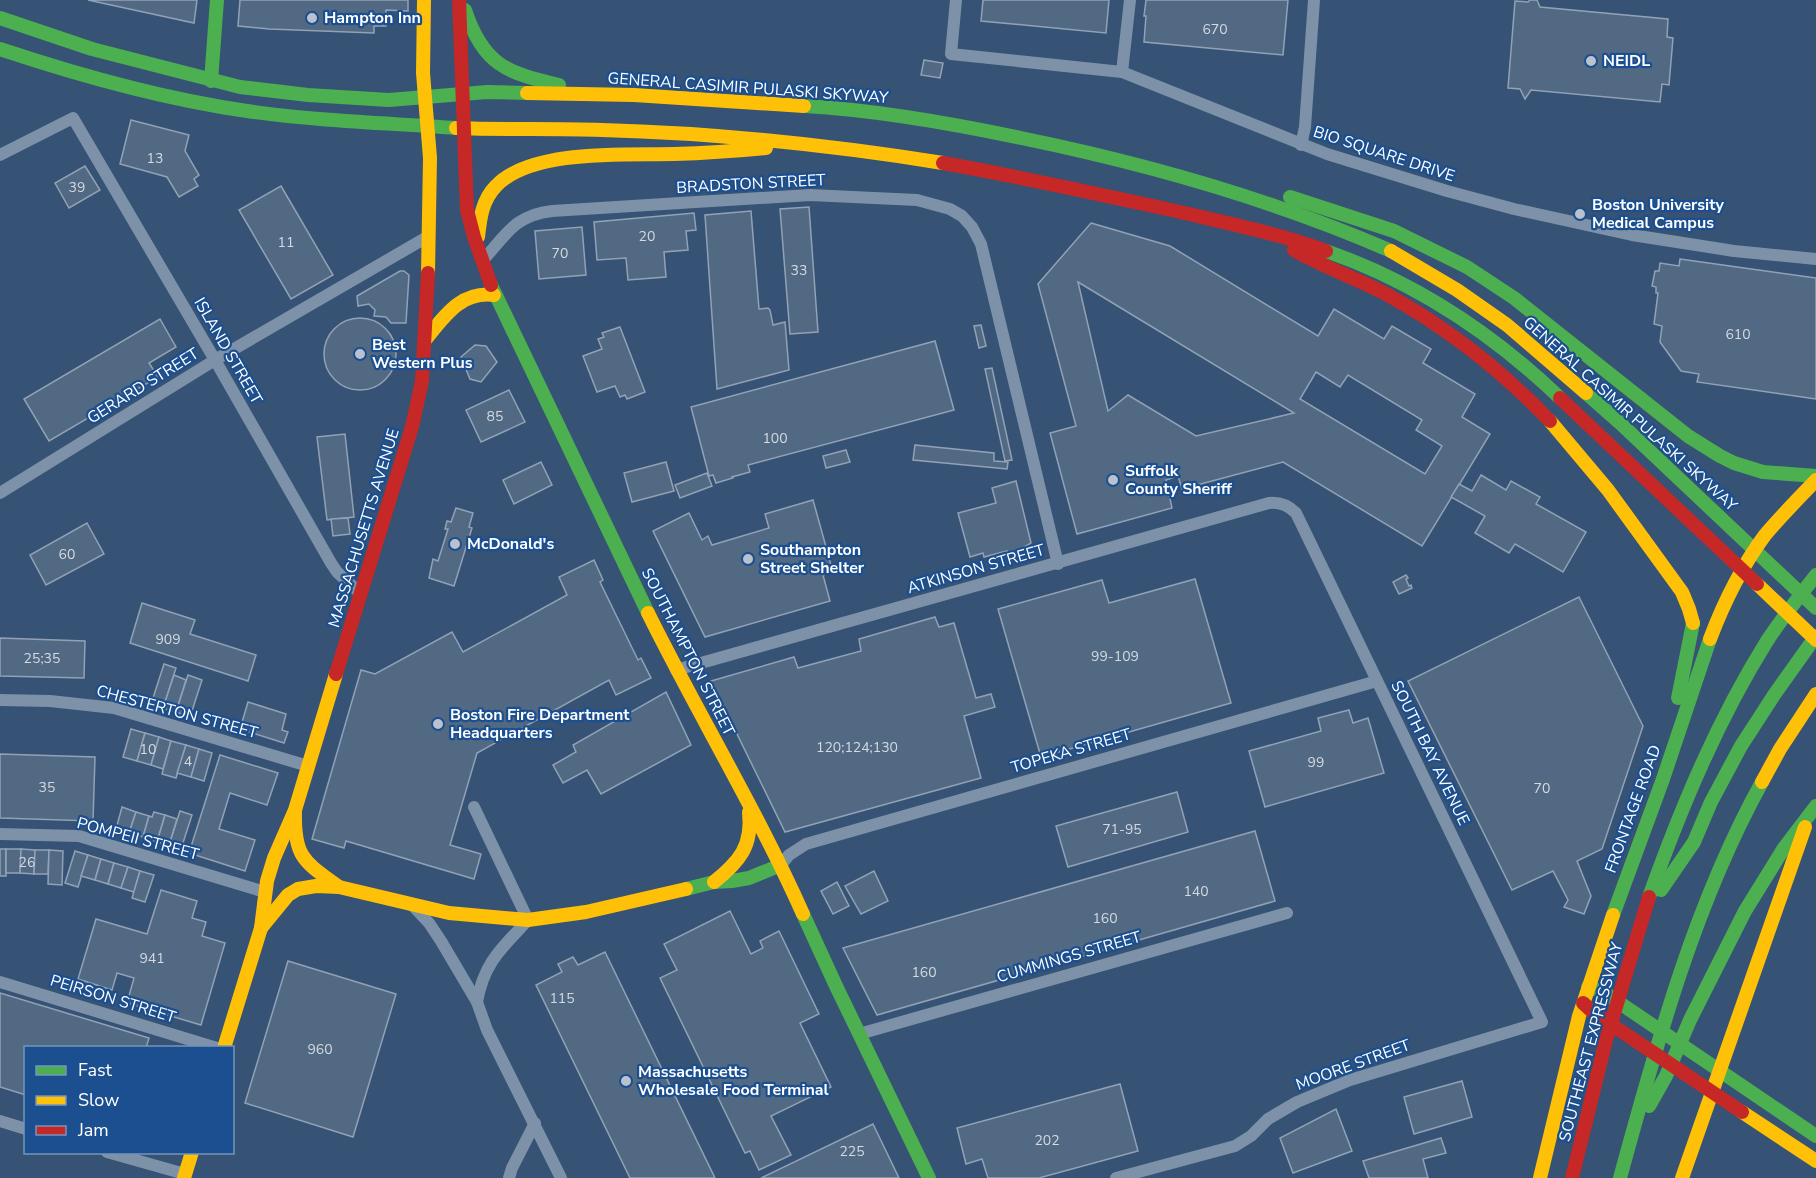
<svg xmlns="http://www.w3.org/2000/svg" width="1816" height="1178" viewBox="0 0 1816 1178" font-family="'Nunito Sans',sans-serif">
  <style>
    .building { fill: #526984; stroke: #92a2b6; stroke-width: 1.5; fill-rule: evenodd }
    .lines { fill: none; stroke-linecap: round; stroke-linejoin: round }
    .street { stroke: #7d92a8; stroke-width: 12 }
    .fast { stroke: #4caf50; stroke-width: 14 }
    .slow { stroke: #ffc107; stroke-width: 14 }
    .jam { stroke: #c62828; stroke-width: 14 }
    .poi-dot { fill: #b9c2ce; stroke: #1b4f8f; stroke-width: 2 }
    .labels { text-anchor: middle; dominant-baseline: central; stroke-width: 4.5; stroke-linejoin: round; paint-order: stroke }
    .number-label { font-size: 14px; fill: #d4dae0 }
    .poi-label { font-size: 16px; font-weight: bold; fill: #fff; stroke: #1b4f8f; text-anchor: start }
    .street-label { font-size: 16px; fill: #fff; stroke: #1b4f8f }
  </style>
  <rect width="100%" height="100%" fill="#365274"/>
  <g class="building">
    <polygon points="88,0 197,0 194,23"/>
    <polygon points="240,0 408,0 408,11 386,10 386,26 374,26 374,33 269,29 238,26"/>
    <polygon points="983,0 1109,0 1106,33 981,21"/>
    <polygon points="1146,0 1288,0 1283,55 1144,42 1146,16 1144,16"/>
    <polygon points="1530,0 1537,0 1540,7 1668,19 1667,37 1673,38 1669,85 1662,84 1660,102 1531,90 1525,99 1520,89 1508,88 1515,1 1528,2"/>
    <polygon points="924,60 943,63 940,78 921,75"/>
    <polygon points="131,120 189,135 185,151 199,175 194,179 198,186 179,197 167,177 120,164"/>
    <polygon points="85,166 100,190 69,208 55,183"/>
    <polygon points="281,186 333,275 291,299 239,210"/>
    <polygon points="809,207 818,332 790,334 780,209"/>
    <polygon points="751,211 759,309 768,308 770,310 773,325 785,322 789,370 717,389 705,215"/>
    <polygon points="694,213 696,230 686,231 688,250 664,252 666,277 628,280 626,258 597,260 594,222"/>
    <path d="M1091,223L1170,246L1318,336L1334,309L1384,339L1392,326L1431,349L1423,363L1475,394L1462,417L1490,434L1422,546L1283,462L1182,489L1178,476L1166,480L1172,508L1077,534L1050,433L1076,426L1038,284ZM1078,282L1294,413L1196,436L1128,395L1108,411ZM1316,372L1340,387L1348,375L1422,420L1416,430L1442,446L1425,474L1300,399Z"/>
    <polygon points="582,227 586,275 539,279 535,231"/>
    <polygon points="1680,259 1816,278 1816,399 1697,382 1699,374 1681,371 1660,342 1662,326 1654,324 1658,293 1656,293 1656,287 1652,286 1655,271 1659,271 1660,263 1679,266"/>
    <polygon points="400,271 404,271 409,275 406,323 391,323 386,317 374,316 375,310 369,304 358,306 357,296"/>
    <circle cx="360" cy="354" r="36"/>
    <polygon points="160,319 176,347 149,363 158,377 49,441 24,399"/>
    <polygon points="981,325 986,346 979,348 974,326"/>
    <polygon points="620,327 645,392 627,399 625,395 620,397 615,386 597,392 583,356 602,349 598,339 604,337 602,333"/>
    <polygon points="935,341 954,410 748,465 750,472 732,477 733,478 716,483 713,475 709,476 691,407"/>
    <polygon points="475,345 486,346 497,362 481,382 470,379 461,357"/>
    <polygon points="992,368 1012,460 1005,461 985,369"/>
    <polygon points="509,390 525,422 481,442 466,410"/>
    <polygon points="345,434 354,517 327,520 317,437"/>
    <polygon points="915,445 994,453 994,461 1008,462 1007,469 913,460"/>
    <polygon points="846,450 850,462 826,468 823,456"/>
    <polygon points="541,462 552,485 514,504 503,480"/>
    <polygon points="666,462 674,491 632,502 624,473"/>
    <polygon points="707,473 712,486 680,498 675,485"/>
    <polygon points="1481,475 1506,490 1511,481 1540,497 1536,504 1586,532 1563,572 1515,544 1509,553 1475,533 1485,516 1451,497 1459,484 1472,491"/>
    <polygon points="1016,481 1031,543 1015,553 1015,555 1009,557 1007,551 984,557 983,553 970,557 958,513 996,503 992,488"/>
    <polygon points="813,500 833,572 823,575 830,601 705,637 653,531 689,513 702,540 708,536 712,545 769,528 765,514"/>
    <polygon points="456,508 473,513 469,527 472,528 454,586 429,578 433,559 438,561 448,529 445,529 447,521 451,522"/>
    <polygon points="348,518 350,534 333,536 331,519"/>
    <polygon points="87,523 104,554 46,585 30,555"/>
    <polygon points="594,560 603,580 600,582 638,660 641,658 651,678 616,695 609,680 477,753 450,845 481,854 474,879 346,841 344,848 312,839 361,670 375,674 452,632 463,652 567,595 559,577"/>
    <polygon points="1406,575 1408,578 1406,579 1409,586 1411,585 1412,588 1399,594 1393,582"/>
    <polygon points="1195,579 1231,703 1041,757 998,609 1102,580 1109,603"/>
    <polygon points="1579,597 1643,726 1602,849 1577,861 1591,896 1584,914 1564,907 1568,900 1553,871 1512,890 1408,681"/>
    <polygon points="142,603 195,620 190,634 256,655 248,681 130,643"/>
    <polygon points="935,617 939,627 954,623 976,698 991,694 995,707 964,716 981,778 785,832 711,681 794,657 798,668 861,651 859,639"/>
    <polygon points="0,638 85,641 84,678 0,676"/>
    <polygon points="164,664 176,668 163,708 151,704"/>
    <polygon points="174,675 186,680 176,712 163,708"/>
    <polygon points="188,675 202,680 190,717 176,712"/>
    <polygon points="666,692 691,745 601,794 587,770 563,783 553,765 576,752 573,745"/>
    <polygon points="248,702 286,714 282,730 288,732 284,743 240,729"/>
    <polygon points="1349,710 1353,723 1368,718 1384,773 1265,807 1249,751 1321,731 1318,718"/>
    <polygon points="131,729 145,733 137,761 123,757"/>
    <polygon points="145,733 159,737 151,765 137,761"/>
    <polygon points="159,737 171,741 163,769 151,765"/>
    <polygon points="171,741 186,745 176,778 162,774"/>
    <polygon points="186,745 199,749 191,777 177,773"/>
    <polygon points="199,749 212,753 204,781 191,777"/>
    <polygon points="0,754 95,757 93,821 0,818"/>
    <polygon points="220,755 278,773 267,805 230,793 219,829 255,840 245,871 189,853"/>
    <polygon points="1177,792 1188,832 1068,867 1056,826"/>
    <polygon points="122,807 136,812 129,833 116,829"/>
    <polygon points="180,811 192,815 181,849 169,845"/>
    <polygon points="136,812 149,816 143,837 129,833"/>
    <polygon points="154,812 165,815 157,842 143,837 149,816 152,817"/>
    <polygon points="165,815 177,819 169,845 157,842"/>
    <polygon points="1255,831 1275,901 877,1015 843,948"/>
    <rect x="0" y="849" width="6" height="27"/>
    <polygon points="6,849 21,849 20,873 6,873"/>
    <polygon points="21,849 35,850 34,874 20,873"/>
    <polygon points="35,850 49,850 48,874 34,874"/>
    <polygon points="49,850 63,851 62,885 48,884"/>
    <polygon points="75,851 88,855 78,887 65,883"/>
    <polygon points="88,855 101,859 95,880 81,876"/>
    <polygon points="101,859 114,863 108,884 95,880"/>
    <polygon points="114,863 128,867 121,888 108,884"/>
    <polygon points="128,867 140,871 134,892 121,888"/>
    <polygon points="140,871 154,875 145,902 132,898"/>
    <polygon points="874,871 888,901 861,914 845,886"/>
    <polygon points="837,882 849,906 833,914 821,891"/>
    <polygon points="161,890 197,901 192,918 206,922 202,936 225,943 201,1025 127,1003 134,978 117,973 112,990 78,979 96,919 147,934"/>
    <polygon points="730,911 751,954 763,948 760,941 779,931 819,1014 800,1023 831,1087 771,1116 791,1155 759,1170 750,1151 745,1153 660,978 677,970 664,944"/>
    <polygon points="605,952 715,1178 630,1178 536,985 562,972 558,964 573,957 578,965"/>
    <polygon points="288,961 396,994 353,1137 245,1103"/>
    <polygon points="0,993 149,1038 146,1048 26,1048 26,1095 0,1087"/>
    <polygon points="1462,1081 1472,1117 1414,1134 1404,1097"/>
    <polygon points="1120,1084 1138,1151 1039,1178 988,1178 982,1159 966,1164 957,1128"/>
    <polygon points="1336,1109 1352,1151 1293,1173 1280,1138"/>
    <polygon points="873,1124 899,1178 761,1178"/>
    <polygon points="1441,1138 1446,1153 1423,1159 1428,1178 1369,1178 1363,1161"/>
  </g>
  <g class="lines">
    <g class="street">
      <polyline points="956,0 951,54 1122,72 1327,154 1447,191 1514,209 1632,235 1734,251 1816,259"/>
      <polyline points="1122,72 1130,0"/>
      <polyline points="1301,145 1305,127 1314,0"/>
      <polyline points="0,155 73,118 215,360 331,563 337,572 361,594"/>
      <path d="M483,260C506,235 515,215 552,211L810,195L917,200L950,209L962,216L972,227L981,244L1058,564"/>
      <polyline points="0,493 215,360 429,236"/>
      <path d="M676,670L1269,503C1280,502 1288,505 1296,513L1542,1022L1350,1080L1297,1102L1268,1119L1251,1136L1235,1146L1116,1178"/>
      <polyline points="0,700 50,701 114,708 308,766"/>
      <path d="M474,807L528,920C502,948 484,962 477,1002"/>
      <polyline points="0,834 79,836 265,892"/>
      <polyline points="781,865 789,855 806,844 1377,681"/>
      <polyline points="413,906 429,923 441,941 477,1002 487,1030 561,1178"/>
      <polyline points="0,982 217,1048"/>
      <polyline points="859,1034 1287,913"/>
      <polyline points="0,1121 26,1129"/>
      <polyline points="107,1152 185,1174"/>
      <polyline points="509,1178 512,1168 535,1123"/>
    </g>
    <g class="fast">
      <path d="M465,10C483,65 507,73 559,85"/>
      <polyline points="0,18 92,49 240,87 308,95 389,100 487,92 527,93"/>
      <path d="M0,49C81,76 163,99 247,111C316,121 386,123 456,128"/>
      <polyline points="211,81 217,0"/>
      <path d="M804,106C877,110 950,123 1021,138C1148,164 1272,199 1391,251"/>
      <polyline points="1290,197 1394,231 1467,267 1514,298 1688,436 1720,456 1734,463 1763,472 1816,476"/>
      <path d="M1326,251C1415,282 1492,333 1560,398"/>
      <polyline points="491,285 648,613"/>
      <polyline points="1586,393 1620,423 1816,608"/>
      <polyline points="1678,698 1693,623"/>
      <polyline points="686,889 714,882 732,881 749,878 781,865"/>
      <polyline points="1661,890 1694,842 1711,802 1741,746 1774,695 1816,636"/>
      <path d="M1649,897C1681,808 1717,721 1767,641C1782,618 1799,597 1816,575"/>
      <polyline points="803,914 836,986 929,1178"/>
      <polyline points="1613,915 1663,779 1710,639"/>
      <polyline points="1588,987 1602,991 1816,1136"/>
      <polyline points="1649,1106 1666,1076 1690,1020 1745,911 1784,848 1816,806"/>
      <path d="M1620,1178C1657,1043 1694,905 1762,782"/>
    </g>
    <g class="slow">
      <polyline points="424,0 423,73 430,158 428,273"/>
      <polyline points="527,93 634,95 804,106"/>
      <path d="M456,128C505,130 553,128 602,130C716,133 830,145 943,163"/>
      <path d="M478,237C480,219 482,200 496,186C531,149 625,155 674,154C705,153 735,151 766,148"/>
      <polyline points="1391,251 1457,290 1507,325 1586,393"/>
      <path d="M425,340C444,317 460,291 494,295"/>
      <polyline points="1550,421 1608,490 1682,592 1689,609 1693,623"/>
      <polyline points="1757,584 1816,640"/>
      <path d="M648,613C698,714 757,811 803,914"/>
      <path d="M1710,639C1724,602 1742,566 1765,535C1781,516 1799,498 1816,480"/>
      <polyline points="1762,782 1780,749 1816,694"/>
      <path d="M295,813C294,858 305,862 339,887"/>
      <path d="M714,882C739,862 753,846 749,812"/>
      <polyline points="261,928 288,895 298,889 316,886 339,887 449,913 528,920 586,912 686,889"/>
      <polyline points="224,1048 261,928 267,881 274,858 295,810 336,674"/>
      <polyline points="1742,1112 1816,1161"/>
      <polyline points="184,1178 192,1152"/>
      <polyline points="1540,1178 1579,1016 1613,915"/>
      <polyline points="1682,1178 1805,827"/>
    </g>
    <g class="jam">
      <polyline points="459,0 467,210 474,237 491,285"/>
      <path d="M943,163C1021,177 1098,194 1176,211C1226,223 1277,233 1326,251"/>
      <path d="M1294,250C1323,267 1356,278 1386,294C1448,328 1501,370 1550,421"/>
      <polyline points="1560,398 1757,584"/>
      <polyline points="336,674 412,427 422,381 428,273"/>
      <polyline points="1583,1003 1594,1013 1742,1112"/>
      <polyline points="1572,1178 1606,1040 1649,897"/>
    </g>
  </g>
  <g class="poi-dot">
    <circle cx="312" cy="18" r="6"/>
    <circle cx="1591" cy="61" r="6"/>
    <circle cx="1580" cy="214" r="6"/>
    <circle cx="360" cy="354" r="6"/>
    <circle cx="1113" cy="480" r="6"/>
    <circle cx="455" cy="544" r="6"/>
    <circle cx="748" cy="559" r="6"/>
    <circle cx="438" cy="724" r="6"/>
    <circle cx="626" cy="1081" r="6"/>
  </g>
  <g class="labels">
    <g class="number-label">
      <text x="1215" y="29">670</text>
      <text x="155" y="158">13</text>
      <text x="77" y="187">39</text>
      <text x="647" y="236">20</text>
      <text x="286" y="242">11</text>
      <text x="560" y="253">70</text>
      <text x="799" y="270">33</text>
      <text x="1738" y="334">610</text>
      <text x="495" y="416">85</text>
      <text x="775" y="438">100</text>
      <text x="67" y="554">60</text>
      <text x="168" y="639">909</text>
      <text x="1115" y="656">99-109</text>
      <text x="42" y="658">25;35</text>
      <text x="857" y="747">120;124;130</text>
      <text x="148" y="749">10</text>
      <text x="188" y="761">4</text>
      <text x="1316" y="762">99</text>
      <text x="47" y="787">35</text>
      <text x="1542" y="788">70</text>
      <text x="1122" y="829">71-95</text>
      <text x="27" y="862">26</text>
      <text x="1196" y="891">140</text>
      <text x="1105" y="918">160</text>
      <text x="152" y="958">941</text>
      <text x="924" y="972">160</text>
      <text x="562" y="998">115</text>
      <text x="320" y="1049">960</text>
      <text x="1047" y="1140">202</text>
      <text x="852" y="1151">225</text>
    </g>
    <g class="poi-label">
      <text x="324" y="18">Hampton Inn</text>
      <text x="1603" y="61">NEIDL</text>
      <text x="1592" y="205">Boston University<tspan x="1592" dy="18">Medical Campus</tspan></text>
      <text x="372" y="345">Best<tspan x="372" dy="18">Western Plus</tspan></text>
      <text x="1125" y="471">Suffolk<tspan x="1125" dy="18">County Sheriff</tspan></text>
      <text x="467" y="544">McDonald's</text>
      <text x="760" y="550">Southampton<tspan x="760" dy="18">Street Shelter</tspan></text>
      <text x="450" y="715">Boston Fire Department<tspan x="450" dy="18">Headquarters</tspan></text>
      <text x="638" y="1072">Massachusetts<tspan x="638" dy="18">Wholesale Food Terminal</tspan></text>
    </g>
    <g class="street-label">
      <text transform="translate(748 88) rotate(4)">GENERAL CASIMIR PULASKI SKYWAY</text>
      <text transform="translate(1384 154) rotate(18)">BIO SQUARE DRIVE</text>
      <text transform="translate(751 184) rotate(-3)">BRADSTON STREET</text>
      <text transform="translate(228 351) rotate(60)">ISLAND STREET</text>
      <text transform="translate(143 386) rotate(-32)">GERARD STREET</text>
      <text transform="translate(1630 414) rotate(42)">GENERAL CASIMIR PULASKI SKYWAY</text>
      <text transform="translate(364 528) rotate(-73)">MASSACHUSETTS AVENUE</text>
      <text transform="translate(976 569) rotate(-16)">ATKINSON STREET</text>
      <text transform="translate(688 652) rotate(63)">SOUTHAMPTON STREET</text>
      <text transform="translate(177 712) rotate(15)">CHESTERTON STREET</text>
      <text transform="translate(1071 751) rotate(-16)">TOPEKA STREET</text>
      <text transform="translate(1430 753) rotate(64)">SOUTH BAY AVENUE</text>
      <text transform="translate(1633 809) rotate(-70)">FRONTAGE ROAD</text>
      <text transform="translate(138 839) rotate(15)">POMPEII STREET</text>
      <text transform="translate(1069 957) rotate(-16)">CUMMINGS STREET</text>
      <text transform="translate(113 999) rotate(17)">PEIRSON STREET</text>
      <text transform="translate(1591 1042) rotate(-75)">SOUTHEAST EXPRESSWAY</text>
      <text transform="translate(1353 1065) rotate(-20)">MOORE STREET</text>
    </g>
  </g>
  <rect x="24" y="1046" width="210" height="108" fill="#1b4f8f" stroke="#7695bc" stroke-width="1.5"/>
  <rect x="36" y="1066" width="30" height="9" fill="#4caf50" stroke="#7695bc" stroke-width="1.5"/>
  <text x="78" y="1076" font-size="18" fill="#ffffff">Fast</text>
  <rect x="36" y="1096" width="30" height="9" fill="#ffc107" stroke="#7695bc" stroke-width="1.5"/>
  <text x="78" y="1106" font-size="18" fill="#ffffff">Slow</text>
  <rect x="36" y="1126" width="30" height="9" fill="#c62828" stroke="#7695bc" stroke-width="1.5"/>
  <text x="78" y="1136" font-size="18" fill="#ffffff">Jam</text>
</svg>
